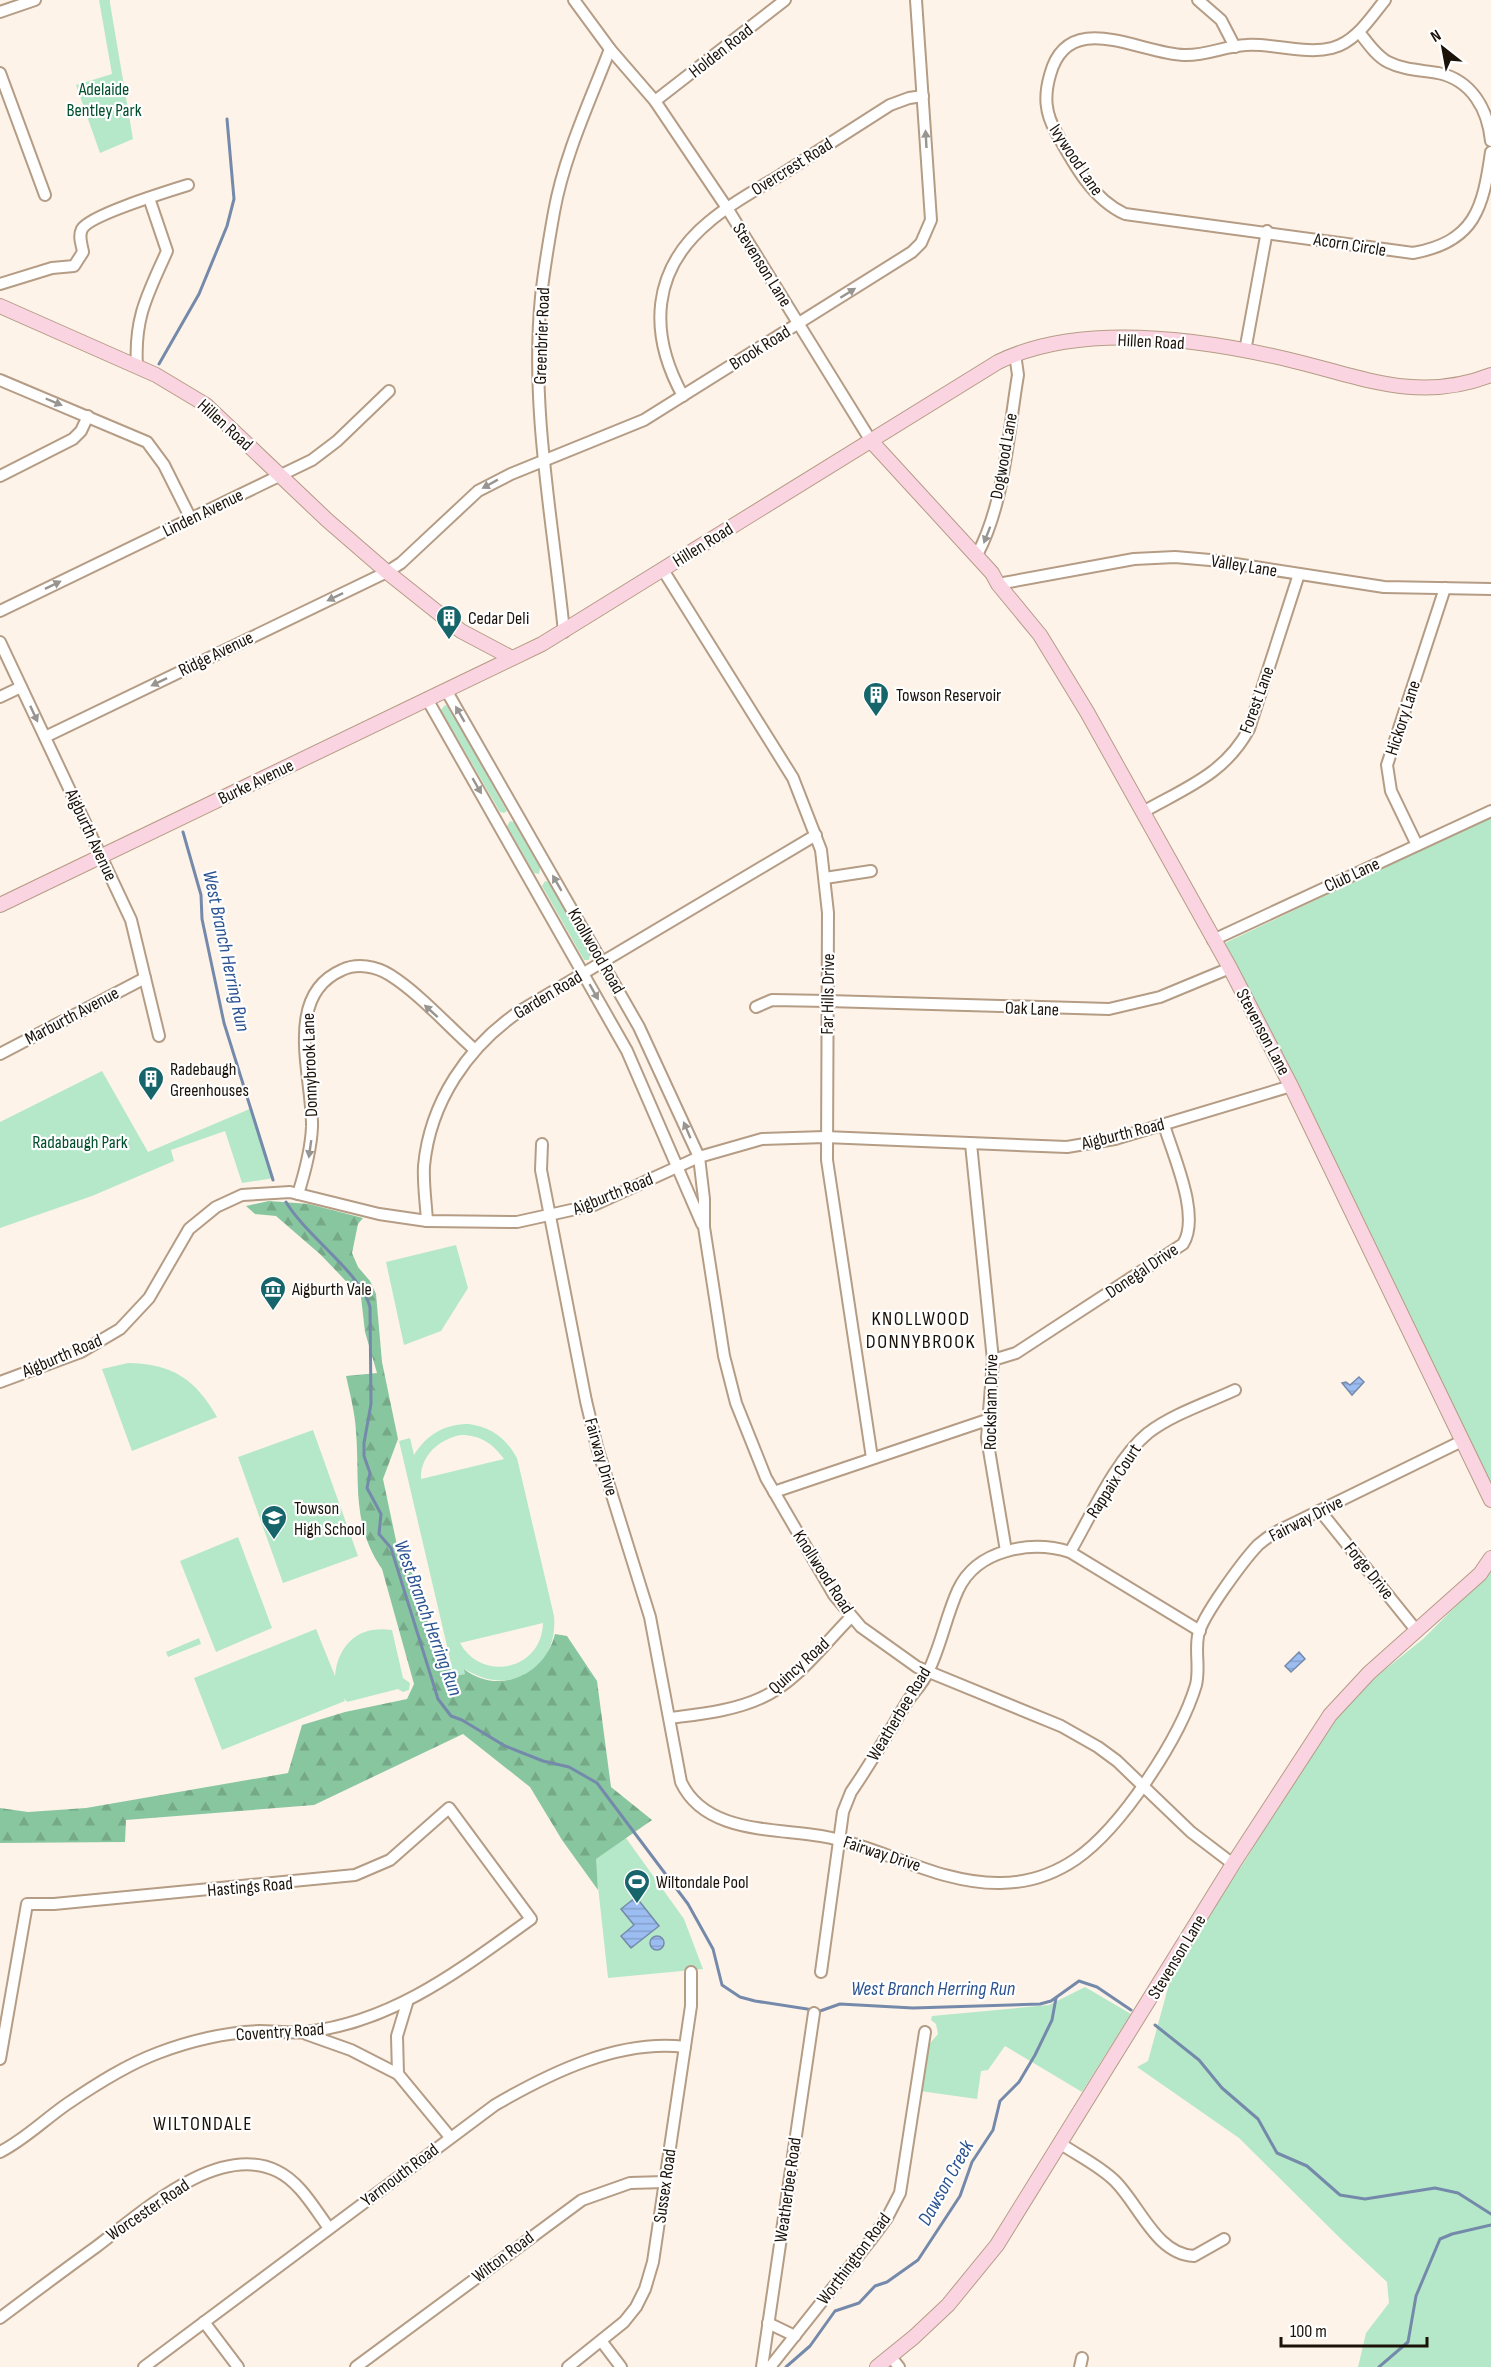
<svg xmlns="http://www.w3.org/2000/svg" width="1491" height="2367" viewBox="0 0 1491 2367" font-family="'Sofia Sans Condensed',sans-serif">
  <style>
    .green { fill: #b5e8c8; fill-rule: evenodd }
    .forest { fill: url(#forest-firs) }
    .water { fill: url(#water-rules); stroke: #758aab; stroke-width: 1.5 }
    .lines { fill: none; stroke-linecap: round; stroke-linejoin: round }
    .stream { stroke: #758aab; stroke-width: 3 }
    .street-casing { stroke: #b59c85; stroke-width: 14 }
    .secondary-casing { stroke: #b59c85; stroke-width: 16 }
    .street { stroke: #fff; stroke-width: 10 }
    .secondary { stroke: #fbd4e1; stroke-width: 14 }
    .oneway { fill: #989490 }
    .labels { text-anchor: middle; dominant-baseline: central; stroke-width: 4.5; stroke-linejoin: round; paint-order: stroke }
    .street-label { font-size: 18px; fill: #1b1209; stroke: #fff }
    .park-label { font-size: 18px; fill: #004f2d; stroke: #fff }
    .poi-label { font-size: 18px; fill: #1b1209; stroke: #fff; text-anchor: start }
    .water-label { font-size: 20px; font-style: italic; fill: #2b5391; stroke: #fff }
    .neighbourhood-label { font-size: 20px; letter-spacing: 1.5px; fill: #1b1209; stroke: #fff }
  </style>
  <defs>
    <pattern id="forest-firs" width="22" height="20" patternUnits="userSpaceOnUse" patternTransform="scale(1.5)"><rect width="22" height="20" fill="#88c6a0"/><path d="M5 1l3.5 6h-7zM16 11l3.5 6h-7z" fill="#75a988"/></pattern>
    <pattern id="water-rules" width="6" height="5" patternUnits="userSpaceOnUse" patternTransform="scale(1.5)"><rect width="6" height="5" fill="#9cbdf1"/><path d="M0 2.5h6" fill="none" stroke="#86a1cd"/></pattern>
  </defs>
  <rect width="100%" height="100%" fill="#fef3e9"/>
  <g class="green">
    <polygon points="99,0 110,0 110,3 133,139 100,153 76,85 112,74"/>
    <polygon points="445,705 449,707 507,811 504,813 500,812 441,710"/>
    <polygon points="1491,817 1491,1488 1225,943"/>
    <polygon points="510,821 514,822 540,868 539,874 534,873 507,826"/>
    <polygon points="545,881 549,882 590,954 589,960 584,960 542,886"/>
    <polygon points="102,1071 148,1152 252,1108 274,1178 242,1183 225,1131 171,1150 174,1161 92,1196 0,1228 0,1122"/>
    <polygon points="456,1245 468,1288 441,1331 404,1345 386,1262"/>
    <path d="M128,1363C173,1364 195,1379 217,1417L132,1451L102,1369Z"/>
    <path d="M469,1424C491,1427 506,1438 517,1458L554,1616C559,1669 509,1698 465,1669V1674L454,1676L399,1441L410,1438L414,1455C427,1434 445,1424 469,1424ZM461,1435C481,1435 493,1444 504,1459L421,1479C420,1456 439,1439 461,1435ZM543,1623C542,1670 482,1683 460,1643Z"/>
    <polygon points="313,1430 358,1556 283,1583 238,1457"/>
    <polygon points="238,1537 272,1628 216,1652 180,1561"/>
    <polygon points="1491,1571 1491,2367 1358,2367 1366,2333 1389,2303 1387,2282 1343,2241 1239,2138 1137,2067 1148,2061 1172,1973 1248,1856 1290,1782 1340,1710 1377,1676 1423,1639"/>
    <path d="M316,1629L335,1676C338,1644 359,1625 392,1630L403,1678L410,1683L409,1690L403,1692L398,1689L347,1702L344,1698L345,1701L222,1750L194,1678Z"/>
    <polygon points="199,1638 201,1644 168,1657 166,1652"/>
    <polygon points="596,1813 619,1842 626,1838 684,1919 703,1969 608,1978 595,1859"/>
    <polygon points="1085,1987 1131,2014 1082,2092 1005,2046 988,2070 981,2071 977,2099 920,2091 925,2049 938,2034 936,2024 931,2020 932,2016 1049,2005"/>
  </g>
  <path class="forest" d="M269,1201L309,1204L363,1218L358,1224L352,1253L358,1267L370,1281L376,1294L382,1362L398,1439L383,1479L398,1550L414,1576L409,1577L411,1587L417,1586L423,1611L454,1676L465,1674L464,1669C499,1696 545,1675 555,1634L567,1636L597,1681L611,1787L652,1820L596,1859L598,1890L562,1840L530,1787L463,1734L314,1805L126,1820L125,1842L0,1843V1808L28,1812L86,1808L288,1773L302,1725L345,1712L407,1699L414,1684L382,1569C351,1524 360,1482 356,1431C355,1413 350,1394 346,1376L377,1373L365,1332L361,1297L321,1255L276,1216L255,1214L246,1206Z"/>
  <g class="water">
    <polygon points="1359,1377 1364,1382 1352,1395 1342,1383 1346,1382 1350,1385"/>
    <polygon points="1299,1652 1305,1659 1291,1672 1285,1666"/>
    <polygon points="636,1897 659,1926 631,1948 621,1936 634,1925 621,1909"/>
    <circle cx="657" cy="1943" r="7"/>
  </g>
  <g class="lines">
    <g class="stream">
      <polyline points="159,364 199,294 227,226 234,199 227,119"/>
      <polyline points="183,832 201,895 202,919 224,1023 273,1180"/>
      <path d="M286,1202C307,1237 361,1273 370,1307L371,1404L364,1443V1456L370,1473L367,1488L381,1514L379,1534L391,1548L438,1699L451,1716L462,1720L505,1746L543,1761L569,1767L597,1783L688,1904L713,1949L722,1985L740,1997L755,2001L820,2011L840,2004L913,2008L1040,2004L1051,2001L1079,1981L1097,1987L1131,2010"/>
      <polyline points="1155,2025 1199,2060 1222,2088 1258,2119 1277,2153 1307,2166 1340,2195 1365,2199 1435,2188 1458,2193 1491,2214"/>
      <polyline points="786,2367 810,2346 835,2311 859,2303 875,2286 887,2282 918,2260 960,2196 972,2162 993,2130 1000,2101 1019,2082 1035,2055 1052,2020 1056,1998"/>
      <polyline points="1379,2367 1408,2342 1416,2296 1440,2239 1452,2234 1491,2225"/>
    </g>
    <defs>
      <g id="street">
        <polyline points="574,0 610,49 655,101 727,208 871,441"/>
        <polyline points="1198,0 1221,20 1235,47"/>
        <path d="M1385,0C1371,17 1356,42 1332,48C1305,55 1274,43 1246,45C1225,46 1206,56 1184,55C1140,54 1068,7 1050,75C1044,96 1045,113 1056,132C1073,163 1092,199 1125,214L1413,253C1475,242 1483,208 1491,152"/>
        <polyline points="0,12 35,0"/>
        <path d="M1359,32C1367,42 1376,56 1388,62C1404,70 1420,70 1438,73C1472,80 1488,110 1491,141"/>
        <polyline points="0,73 45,195"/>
        <polyline points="655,101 785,0"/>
        <path d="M0,284L52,268L74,266L83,252C82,245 78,237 82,229C90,215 169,191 188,185"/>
        <polyline points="1245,351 1267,231"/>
        <path d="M137,366C134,317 148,294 167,251L149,198"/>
        <polyline points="0,380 147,442 164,465 191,519"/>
        <path d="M683,396C648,333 651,269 710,221C731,203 756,190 779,176C816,152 853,129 890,105L909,98L923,96"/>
        <polyline points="0,476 73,439 81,431 88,416"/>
        <path d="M977,555C1005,502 1008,434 1018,375L1015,354"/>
        <polyline points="663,570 793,778 821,850 828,913 827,1160 872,1458"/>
        <polyline points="998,584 1134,559 1175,557 1210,560 1384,587 1491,589"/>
        <polyline points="0,611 312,460 337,441 389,391"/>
        <path d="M564,632C553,521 530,408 541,297C544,269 549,240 554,212C564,156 590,101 610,49"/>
        <polyline points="0,642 131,920 159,1036"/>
        <polyline points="446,690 639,1027 699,1157 704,1199 704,1227 724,1356 736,1403 766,1478 834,1595 861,1627 917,1667 1061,1726 1098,1747 1117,1761 1191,1832 1233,1864"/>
        <polyline points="0,697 21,687"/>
        <polyline points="427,699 627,1051 702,1224"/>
        <polyline points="45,737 387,572 401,563 478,491 511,474 644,420 912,252 921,243 931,220 916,0"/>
        <path d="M1143,812C1185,788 1225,774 1249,729L1299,574"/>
        <polyline points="1417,845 1391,791 1387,765 1445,588"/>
        <polyline points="825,878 871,871"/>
        <polyline points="1213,940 1491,811"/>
        <polyline points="756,1007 772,1000 828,1001 1109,1009 1160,997 1230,968"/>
        <polyline points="0,1054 145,978"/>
        <path d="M542,1144L541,1170L586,1401L597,1447L650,1617L681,1782C705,1833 772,1828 821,1836C881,1846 938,1884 1000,1883C1027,1883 1054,1874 1076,1859C1122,1827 1180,1738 1196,1685C1200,1668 1195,1652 1198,1636C1201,1617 1244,1560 1258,1545C1265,1539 1272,1534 1280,1530L1462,1441"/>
        <polyline points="971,1144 993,1360 987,1438 1006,1551"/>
        <path d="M298,1194C305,1172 311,1150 312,1127C313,1077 282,996 342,970C357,963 376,966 390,975C420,994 447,1025 475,1050"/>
        <path d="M427,1221C426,1203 423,1184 424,1166C430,1102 468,1046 520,1011L816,835"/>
        <path d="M993,1360L1016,1353L1183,1244C1201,1216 1173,1155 1164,1125"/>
        <polyline points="0,1382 81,1352 120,1329 149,1298 189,1229 216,1207 242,1195 290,1192 379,1214 427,1221 517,1222 594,1205 699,1157 762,1139 825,1137 1067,1147 1115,1139 1291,1086"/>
        <polyline points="774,1492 987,1420"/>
        <polyline points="1321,1512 1416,1630"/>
        <path d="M1070,1552C1091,1516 1116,1459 1148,1433C1173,1414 1207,1403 1235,1390"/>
        <path d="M670,1718C700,1714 733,1711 761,1698C796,1683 824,1644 851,1617"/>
        <path d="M821,1972L843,1812L851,1792C871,1763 889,1732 907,1702C914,1692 923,1683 928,1672C941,1646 946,1616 958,1590C977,1549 1031,1540 1070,1552L1200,1631"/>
        <polyline points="306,2034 351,2050 398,2074 450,2137"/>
        <path d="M0,2059L27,1904H54L355,1875L390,1860L449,1808L531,1919C461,1969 394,2022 306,2032C291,2034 275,2031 260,2031C227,2032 189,2041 158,2053C126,2065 95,2085 67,2104C44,2120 24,2140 0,2152"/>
        <polyline points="398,2074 397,2036 407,2003"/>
        <path d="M1061,2144C1079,2156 1100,2166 1115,2181C1140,2206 1156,2254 1194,2256L1224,2239"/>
        <path d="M0,2318C32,2294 64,2270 96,2247C140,2214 217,2142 277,2171C300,2182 314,2208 329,2228"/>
        <polyline points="204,2322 238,2367"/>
        <polyline points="768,2323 795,2336"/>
        <polyline points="602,2342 621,2367"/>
        <polyline points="891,2357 899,2367"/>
        <path d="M144,2367L495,2105C550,2073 619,2039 685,2047"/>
        <polyline points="356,2367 582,2200 630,2183 665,2182"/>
        <polyline points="568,2367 624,2322 636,2307 645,2289 653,2262 691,2006 691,1972"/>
        <polyline points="762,2367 814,2013"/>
        <polyline points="770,2367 870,2241 887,2218 900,2193 925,2032"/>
        <polyline points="1080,2367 1082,2358"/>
      </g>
      <g id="secondary">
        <polyline points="0,306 156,375 206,405 327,520 387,572 461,631 512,658"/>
        <polyline points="871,441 992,573 998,584 1040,635 1087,712 1230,968 1291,1086 1491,1500"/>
        <path d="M0,905L542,644L998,362C1080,322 1200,339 1286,359C1359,376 1417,404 1491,375"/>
        <polyline points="877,2367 914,2337 948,2305 997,2245 1233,1864 1330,1715 1369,1673 1480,1574 1491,1558"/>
      </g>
    </defs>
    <use href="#street" class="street-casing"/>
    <use href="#secondary" class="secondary-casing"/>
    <use href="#street" class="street"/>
    <use href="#secondary" class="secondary"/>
  </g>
  <defs><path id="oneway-solid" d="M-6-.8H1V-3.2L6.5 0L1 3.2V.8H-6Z" transform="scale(1.5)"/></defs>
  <g class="oneway">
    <use href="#oneway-solid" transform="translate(926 139) rotate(-93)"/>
    <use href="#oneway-solid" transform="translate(848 293) rotate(-32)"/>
    <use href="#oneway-solid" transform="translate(54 402) rotate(23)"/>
    <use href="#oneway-solid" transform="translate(490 484) rotate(151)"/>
    <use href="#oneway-solid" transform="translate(987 535) rotate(111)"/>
    <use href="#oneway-solid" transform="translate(53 585) rotate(-26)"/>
    <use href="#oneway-solid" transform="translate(335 597) rotate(154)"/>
    <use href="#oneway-solid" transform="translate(159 682) rotate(154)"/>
    <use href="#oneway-solid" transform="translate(34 714) rotate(65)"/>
    <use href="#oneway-solid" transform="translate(460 714) rotate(-120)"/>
    <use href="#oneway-solid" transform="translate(477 786) rotate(60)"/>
    <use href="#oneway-solid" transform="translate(557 883) rotate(-120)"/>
    <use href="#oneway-solid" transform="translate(594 992) rotate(60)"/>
    <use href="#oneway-solid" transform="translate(431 1011) rotate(-138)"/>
    <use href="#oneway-solid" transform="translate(687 1130) rotate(-113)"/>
    <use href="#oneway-solid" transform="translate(310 1149) rotate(98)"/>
  </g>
  <defs>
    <symbol id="building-pin" viewBox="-11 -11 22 30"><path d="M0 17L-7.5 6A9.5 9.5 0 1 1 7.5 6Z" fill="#16656a" stroke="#fff"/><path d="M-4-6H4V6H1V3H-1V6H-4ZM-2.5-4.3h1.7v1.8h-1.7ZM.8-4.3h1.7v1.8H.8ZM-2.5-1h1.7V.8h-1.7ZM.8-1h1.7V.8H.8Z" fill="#fff"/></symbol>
    <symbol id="museum-pin" viewBox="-11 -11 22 30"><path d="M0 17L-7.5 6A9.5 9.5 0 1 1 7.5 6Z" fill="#16656a" stroke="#fff"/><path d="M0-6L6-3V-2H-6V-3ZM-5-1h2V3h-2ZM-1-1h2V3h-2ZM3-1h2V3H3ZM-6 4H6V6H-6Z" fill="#fff"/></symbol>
    <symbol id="school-pin" viewBox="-11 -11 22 30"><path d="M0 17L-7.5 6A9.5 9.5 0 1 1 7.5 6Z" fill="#16656a" stroke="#fff"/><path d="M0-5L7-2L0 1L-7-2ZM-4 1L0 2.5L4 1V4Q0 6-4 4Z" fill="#fff"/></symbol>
    <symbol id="stadium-pin" viewBox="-11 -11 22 30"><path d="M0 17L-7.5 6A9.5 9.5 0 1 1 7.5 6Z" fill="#16656a" stroke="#fff"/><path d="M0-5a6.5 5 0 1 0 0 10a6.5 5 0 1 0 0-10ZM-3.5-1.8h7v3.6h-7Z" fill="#fff"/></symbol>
  </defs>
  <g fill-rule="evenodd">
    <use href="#building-pin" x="434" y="603" width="30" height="40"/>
    <use href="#building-pin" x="861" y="680" width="30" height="40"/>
    <use href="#building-pin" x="136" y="1064" width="30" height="40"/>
    <use href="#museum-pin" x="258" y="1274" width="30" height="40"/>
    <use href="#school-pin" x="259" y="1503" width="30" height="40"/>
    <use href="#stadium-pin" x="622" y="1867" width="30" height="40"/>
  </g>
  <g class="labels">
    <g class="street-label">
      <text transform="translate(721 51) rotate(-38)">Holden Road</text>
      <text transform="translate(1076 160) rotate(56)">Ivywood Lane</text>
      <text transform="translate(792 167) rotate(-32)">Overcrest Road</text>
      <text transform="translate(1350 245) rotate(9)">Acorn Circle</text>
      <text transform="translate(762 265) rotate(58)">Stevenson Lane</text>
      <text transform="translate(542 336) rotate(-88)">Greenbrier Road</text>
      <text transform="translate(1151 342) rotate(3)">Hillen Road</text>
      <text transform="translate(760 348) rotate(-32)">Brook Road</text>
      <text transform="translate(225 425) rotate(42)">Hillen Road</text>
      <text transform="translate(1004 456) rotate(-80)">Dogwood Lane</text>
      <text transform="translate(203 513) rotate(-26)">Linden Avenue</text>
      <text transform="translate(703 545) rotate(-32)">Hillen Road</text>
      <text transform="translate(1244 566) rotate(9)">Valley Lane</text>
      <text transform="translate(216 654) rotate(-26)">Ridge Avenue</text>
      <text transform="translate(1257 700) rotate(-70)">Forest Lane</text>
      <text transform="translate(1403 718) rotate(-72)">Hickory Lane</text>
      <text transform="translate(256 782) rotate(-26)">Burke Avenue</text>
      <text transform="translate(91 835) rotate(65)">Aigburth Avenue</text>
      <text transform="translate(1352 875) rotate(-25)">Club Lane</text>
      <text transform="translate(596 951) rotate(60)">Knollwood Road</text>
      <text transform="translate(828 994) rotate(-89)">Far Hills Drive</text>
      <text transform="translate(548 995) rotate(-31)">Garden Road</text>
      <text transform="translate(1032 1009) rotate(2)">Oak Lane</text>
      <text transform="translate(72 1016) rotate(-28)">Marburth Avenue</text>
      <text transform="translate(1263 1032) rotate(62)">Stevenson Lane</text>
      <text transform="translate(310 1065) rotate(-92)">Donnybrook Lane</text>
      <text transform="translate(1123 1134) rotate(-14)">Aigburth Road</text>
      <text transform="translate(613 1194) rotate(-22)">Aigburth Road</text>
      <text transform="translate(1142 1271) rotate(-34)">Donegal Drive</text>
      <text transform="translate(62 1356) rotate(-23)">Aigburth Road</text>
      <text transform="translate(991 1402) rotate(-89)">Rocksham Drive</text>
      <text transform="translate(601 1457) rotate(74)">Fairway Drive</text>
      <text transform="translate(1114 1481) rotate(-57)">Rappaix Court</text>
      <text transform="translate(1306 1519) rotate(-27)">Fairway Drive</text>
      <text transform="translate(1369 1571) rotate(51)">Forge Drive</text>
      <text transform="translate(823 1572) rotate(57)">Knollwood Road</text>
      <text transform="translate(799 1666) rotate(-42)">Quincy Road</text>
      <text transform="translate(899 1714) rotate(-59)">Weatherbee Road</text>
      <text transform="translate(882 1854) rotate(18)">Fairway Drive</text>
      <text transform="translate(250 1887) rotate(-5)">Hastings Road</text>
      <text transform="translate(1177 1957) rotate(-59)">Stevenson Lane</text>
      <text transform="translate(280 2032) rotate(-4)">Coventry Road</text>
      <text transform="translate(400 2175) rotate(-37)">Yarmouth Road</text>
      <text transform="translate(665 2186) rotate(-82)">Sussex Road</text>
      <text transform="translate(788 2190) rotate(-82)">Weatherbee Road</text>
      <text transform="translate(148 2210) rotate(-34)">Worcester Road</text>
      <text transform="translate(503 2257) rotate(-37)">Wilton Road</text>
      <text transform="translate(854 2259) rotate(-53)">Worthington Road</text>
    </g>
    <g class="park-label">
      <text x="104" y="89">Adelaide<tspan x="104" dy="21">Bentley Park</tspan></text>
      <text x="80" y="1142">Radabaugh Park</text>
    </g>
    <g class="poi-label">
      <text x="468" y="618">Cedar Deli</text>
      <text x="896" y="695">Towson Reservoir</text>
      <text x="170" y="1069">Radebaugh<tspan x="170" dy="21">Greenhouses</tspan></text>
      <text x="292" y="1289">Aigburth Vale</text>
      <text x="294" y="1508">Towson<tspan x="294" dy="21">High School</tspan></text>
      <text x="656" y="1882">Wiltondale Pool</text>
    </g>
    <g class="water-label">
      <text transform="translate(226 951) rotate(78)">West Branch Herring Run</text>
      <text transform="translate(428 1618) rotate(70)">West Branch Herring Run</text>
      <text x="933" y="1989">West Branch Herring Run</text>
      <text transform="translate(946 2183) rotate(-61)">Dawson Creek</text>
    </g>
    <g class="neighbourhood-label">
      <text x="921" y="1319">KNOLLWOOD<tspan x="921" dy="23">DONNYBROOK</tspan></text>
      <text x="203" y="2124">WILTONDALE</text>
    </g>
  </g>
  <g transform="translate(1443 48) rotate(329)" stroke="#ffffff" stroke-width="4.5" paint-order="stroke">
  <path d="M0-4.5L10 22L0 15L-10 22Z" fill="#1b1209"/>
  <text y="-9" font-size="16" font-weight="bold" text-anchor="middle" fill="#1b1209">N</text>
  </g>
  <path d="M1281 2337v9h146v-9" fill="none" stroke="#1b1209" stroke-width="3"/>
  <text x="1290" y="2337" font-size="18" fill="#1b1209" stroke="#ffffff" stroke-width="4.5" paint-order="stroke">100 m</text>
</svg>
